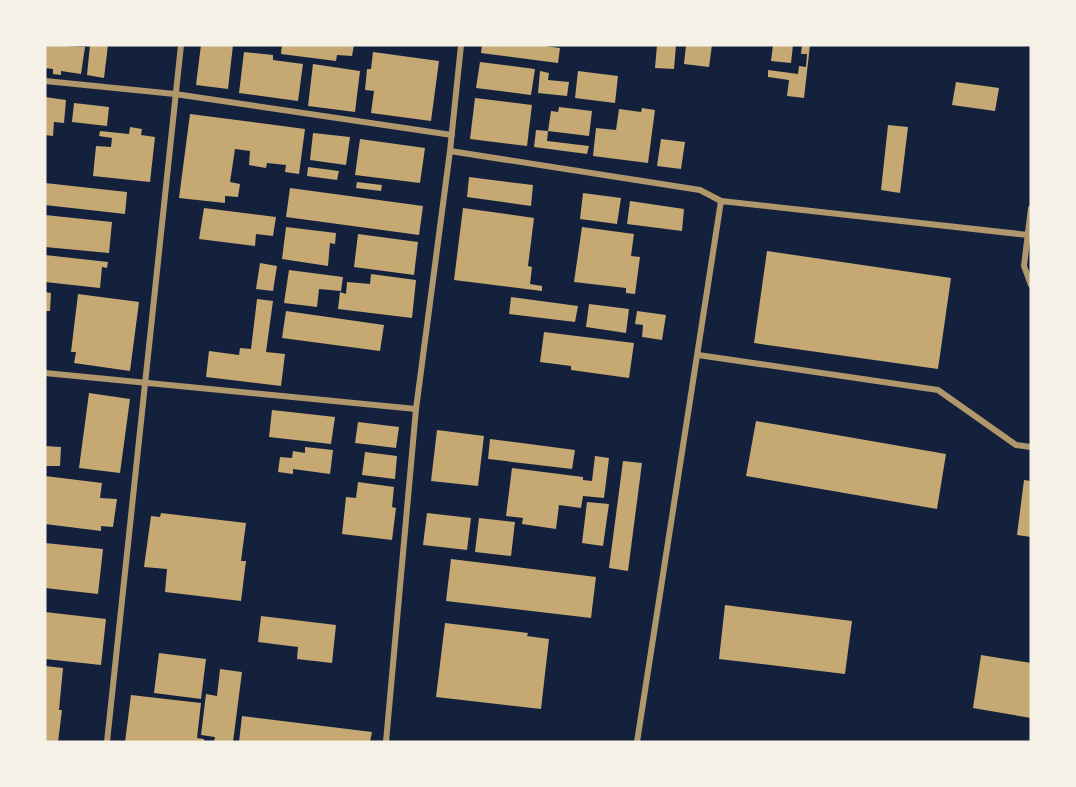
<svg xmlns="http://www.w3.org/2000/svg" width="1076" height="787" viewBox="0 0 1076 787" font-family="'Source Sans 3',sans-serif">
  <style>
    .building { fill: #c6a872 }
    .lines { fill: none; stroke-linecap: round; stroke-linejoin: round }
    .minor { stroke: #b1986c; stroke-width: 6 }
  </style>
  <rect width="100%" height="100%" fill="#14213d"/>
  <g class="building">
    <polygon points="45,45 85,47 81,74 61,71 61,75 53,74 53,69 45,68"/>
    <polygon points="90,45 108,45 104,78 87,75"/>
    <polygon points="201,45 233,45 228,89 196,85"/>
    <polygon points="282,45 354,45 352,56 337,55 336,61 281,54"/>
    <polygon points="482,45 537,45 560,48 558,63 481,53"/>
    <polygon points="657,45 676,45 674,69 655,68"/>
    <polygon points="686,45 712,45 709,67 684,64"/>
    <polygon points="773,45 793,45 791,63 771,61"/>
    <polygon points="802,45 810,45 804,98 787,96 789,80 768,77 768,70 798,74 799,66 806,67 807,54 801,54"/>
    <polygon points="244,52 273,55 273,60 303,64 298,101 239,93"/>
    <polygon points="373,52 439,61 431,121 371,113 374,91 365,90 367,69 371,69"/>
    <polygon points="480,62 535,69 531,95 476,88"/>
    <polygon points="313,64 360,71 355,112 308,106"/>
    <polygon points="540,71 549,73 548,80 569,82 567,96 538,93"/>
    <polygon points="578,71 618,76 615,103 575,98"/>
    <polygon points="956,82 999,88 995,111 952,105"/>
    <polygon points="45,97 66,100 64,123 54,122 53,136 45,135"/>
    <polygon points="475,98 532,105 527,146 470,139"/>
    <polygon points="74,103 109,107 107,126 72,122"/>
    <polygon points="559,107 592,111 589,136 548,131 551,111 558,112"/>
    <polygon points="642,108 655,110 648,163 593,156 596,128 616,130 619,109 641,112"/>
    <polygon points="190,114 305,129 299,174 285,172 286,165 267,163 266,168 249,165 250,151 235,149 230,182 240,184 238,197 225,196 225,203 179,198"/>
    <polygon points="888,125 908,127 900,193 881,190"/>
    <polygon points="130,127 142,129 141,135 155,137 150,182 93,176 96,146 111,147 112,138 99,136 100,131 129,134"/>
    <polygon points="536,130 548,131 547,141 589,146 587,154 534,147"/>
    <polygon points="313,133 350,137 346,165 310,160"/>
    <polygon points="360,139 425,148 420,183 355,175"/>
    <polygon points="661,139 685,142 681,169 657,166"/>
    <polygon points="308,167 339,171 337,180 307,176"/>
    <polygon points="469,177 533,185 531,206 467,197"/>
    <polygon points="357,182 382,185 381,191 356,188"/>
    <polygon points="45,183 127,192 125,214 45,205"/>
    <polygon points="290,188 423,206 419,235 286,217"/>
    <polygon points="583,193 621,198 617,224 580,219"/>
    <polygon points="630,201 684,209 682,231 627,224"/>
    <polygon points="204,208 276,217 273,236 256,234 255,246 199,239"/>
    <polygon points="463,208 534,218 528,266 532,267 530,284 542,286 542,291 454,280"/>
    <polygon points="45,215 112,222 109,253 45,247"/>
    <polygon points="286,227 336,233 335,244 330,243 328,266 282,259"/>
    <polygon points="582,227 634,234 631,256 640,257 635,294 626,293 626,288 574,282"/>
    <polygon points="358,234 418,242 414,275 354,267"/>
    <polygon points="767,251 951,278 938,369 754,343"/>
    <polygon points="45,255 108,262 107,268 102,267 100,288 45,282"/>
    <polygon points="260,263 277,266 273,291 256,289"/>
    <polygon points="289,270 343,277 341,291 319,289 317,307 284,303"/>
    <polygon points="371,274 416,280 412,318 338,309 340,292 346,294 347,282 370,284"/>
    <polygon points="45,292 51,293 50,311 45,311"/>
    <polygon points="78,294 139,302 130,371 74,363 76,352 71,352"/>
    <polygon points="511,297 578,306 575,322 509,314"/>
    <polygon points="257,299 273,301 266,352 285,354 281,386 206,377 209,351 239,355 240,348 251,349"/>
    <polygon points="589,304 629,309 626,333 586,327"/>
    <polygon points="286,311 384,325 380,351 282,338"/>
    <polygon points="637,311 666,315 662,340 642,337 643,325 635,324"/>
    <polygon points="544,332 634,343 629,378 571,370 571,366 540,362"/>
    <polygon points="89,393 130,399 120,473 79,468"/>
    <polygon points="272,410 335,417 331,444 269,437"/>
    <polygon points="756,421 946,454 937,509 746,476"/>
    <polygon points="358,422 399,427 396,448 355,443"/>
    <polygon points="437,430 484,436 478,486 431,481"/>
    <polygon points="490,439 575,450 572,469 488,459"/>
    <polygon points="45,446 61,447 60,466 45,466"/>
    <polygon points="305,447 333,450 330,474 293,469 293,474 278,472 280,457 292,458 293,451 305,453"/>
    <polygon points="365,452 397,456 395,479 362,475"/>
    <polygon points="595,456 609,458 604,498 583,496 581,508 559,505 556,529 522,524 523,518 506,516 512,468 583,477 583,480 592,481"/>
    <polygon points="623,461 642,463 628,571 609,568"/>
    <polygon points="45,476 102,483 100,498 117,499 113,527 101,526 101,531 45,524"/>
    <polygon points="1024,480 1031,481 1031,537 1017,535"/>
    <polygon points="358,482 394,487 392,507 396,508 392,540 342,534 346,497 356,498"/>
    <polygon points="587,502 609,504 603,546 582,543"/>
    <polygon points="161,513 246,523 241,561 246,561 241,601 165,592 167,569 144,567 151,516 160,517"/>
    <polygon points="427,513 471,518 467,550 423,545"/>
    <polygon points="479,518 515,522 511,556 475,552"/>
    <polygon points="45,543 103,549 98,594 45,588"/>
    <polygon points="451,559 596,577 591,618 446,601"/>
    <polygon points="725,605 852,621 845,674 719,659"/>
    <polygon points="45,612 106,619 101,665 45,659"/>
    <polygon points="261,616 336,625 332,663 297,659 298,647 258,642"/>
    <polygon points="445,623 528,633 527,636 549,639 541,709 436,697"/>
    <polygon points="159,653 206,659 201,699 154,693"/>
    <polygon points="981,655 1031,663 1031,718 973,708"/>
    <polygon points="45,666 63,668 59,710 62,710 58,742 45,742"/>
    <polygon points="220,669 242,672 233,742 214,742 215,737 201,735 206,694 217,696"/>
    <polygon points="131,695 201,703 197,738 204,739 204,742 125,742"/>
    <polygon points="242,716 372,732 370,742 239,742"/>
  </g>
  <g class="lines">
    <g class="minor">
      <polyline points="45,81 175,94 452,135"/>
      <polyline points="450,151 700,190 721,201"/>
      <polyline points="1031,208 1024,266 1031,285"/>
      <polyline points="698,355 938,390 1016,445 1031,447"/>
      <polyline points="45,373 416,409"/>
      <polyline points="107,742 181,45"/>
      <polyline points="386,742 416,409 450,151 461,45"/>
      <polyline points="637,742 721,201 1028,235"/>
    </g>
  </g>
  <rect width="1076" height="787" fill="none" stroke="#f6f1e7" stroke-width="93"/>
</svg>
